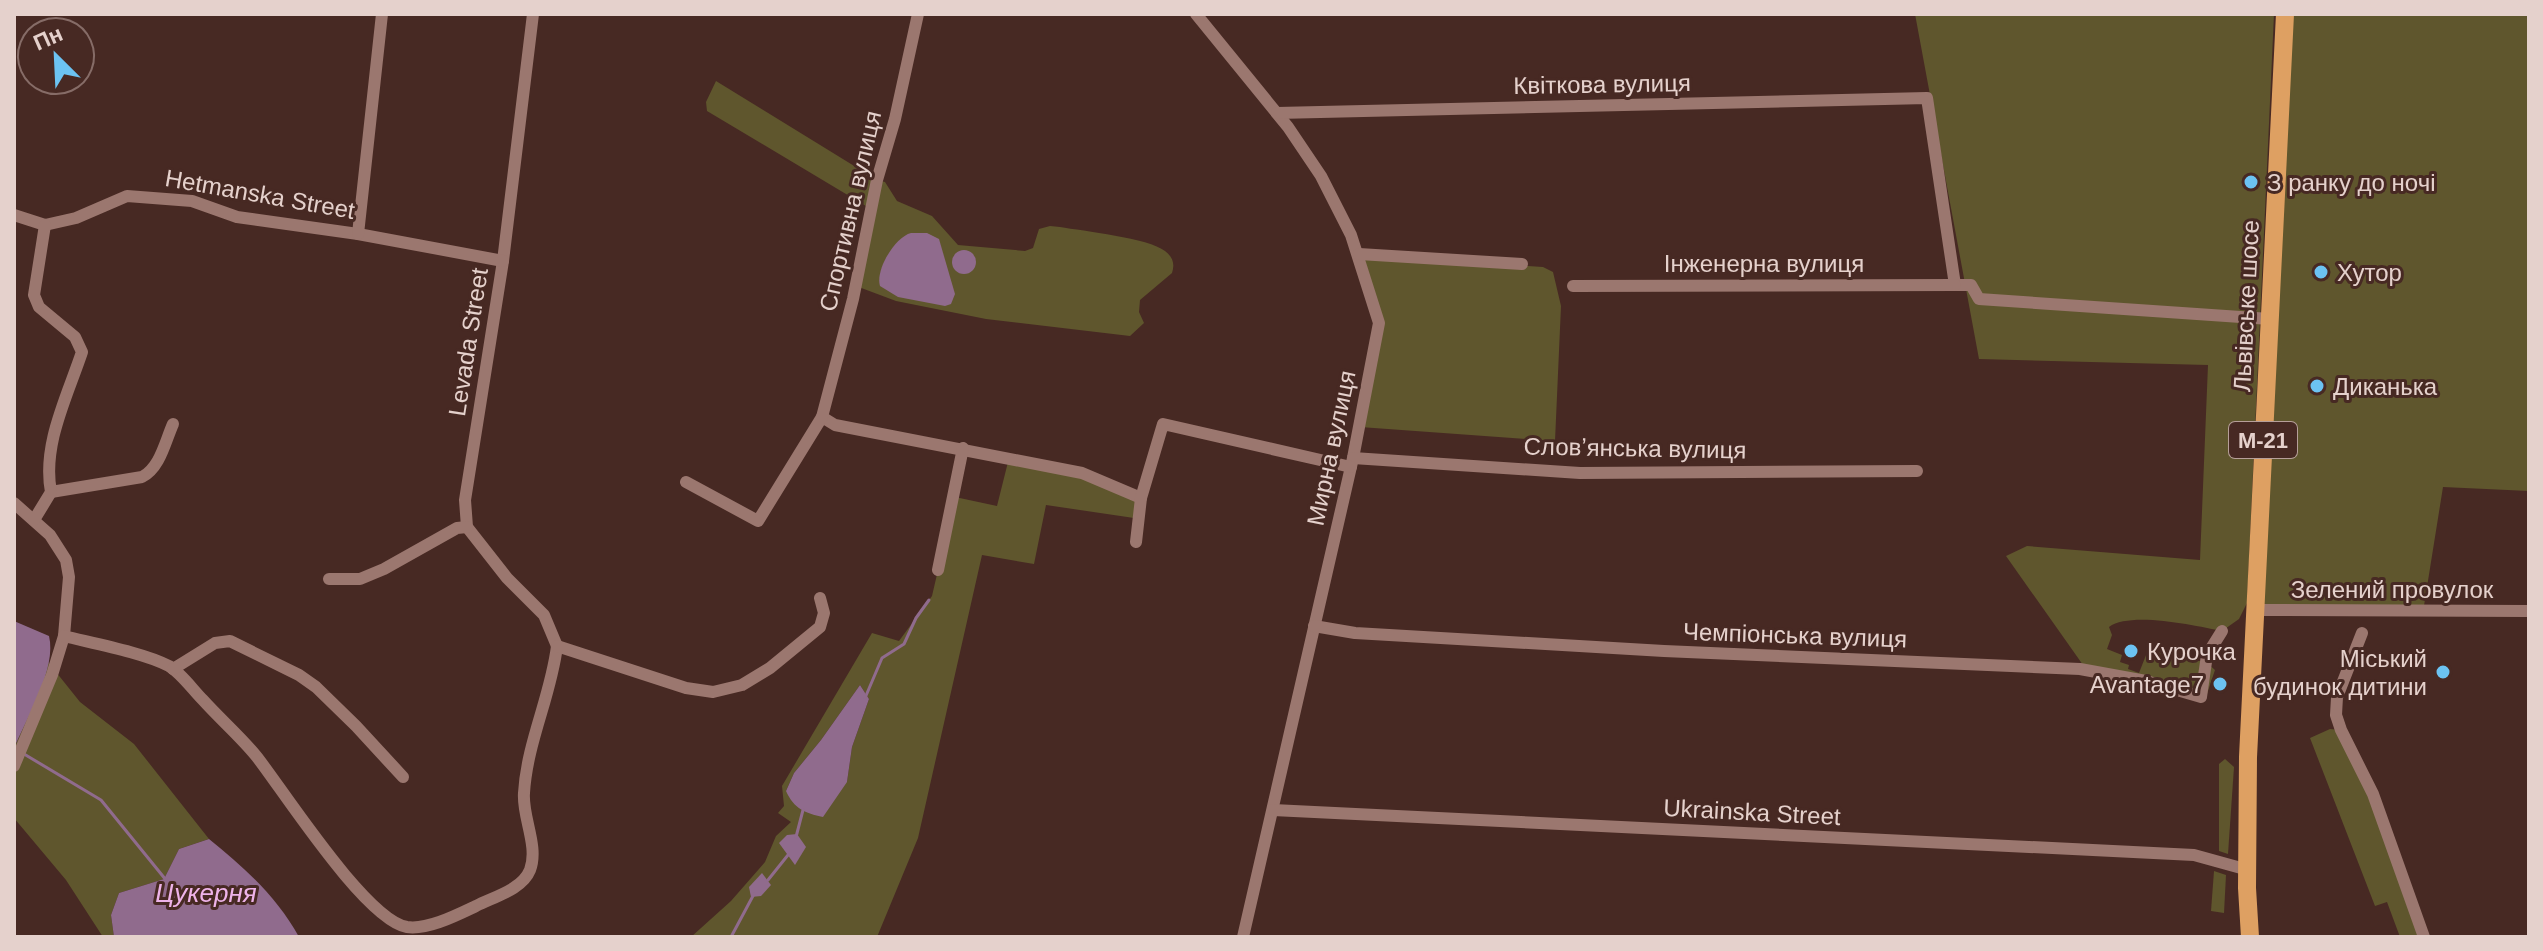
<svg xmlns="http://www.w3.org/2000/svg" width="2543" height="951" viewBox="0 0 2543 951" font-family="Helvetica,sans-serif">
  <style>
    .green { fill: #5f562d; fill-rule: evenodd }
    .water { fill: #906b8d }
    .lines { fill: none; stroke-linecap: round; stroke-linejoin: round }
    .stream { stroke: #906b8d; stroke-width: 3 }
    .minor { stroke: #9b776f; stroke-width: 12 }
    .highway { stroke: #dea062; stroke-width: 18 }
    .poi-dot { fill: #6cc3f2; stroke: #472923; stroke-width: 3 }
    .labels { text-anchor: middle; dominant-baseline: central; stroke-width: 6; stroke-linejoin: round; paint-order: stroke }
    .shield { fill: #472923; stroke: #b69f99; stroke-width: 2 }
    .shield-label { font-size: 22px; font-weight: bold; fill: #e5d1cc }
    .street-label { font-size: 24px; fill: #e5d1cc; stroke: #472923 }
    .poi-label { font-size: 24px; fill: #e5d1cc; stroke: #472923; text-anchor: start }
    .water-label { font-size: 26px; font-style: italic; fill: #eeb3e9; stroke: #472923 }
  </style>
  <rect width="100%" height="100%" fill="#472923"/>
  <g class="green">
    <path d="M1915,14H2274L2247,603L2239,619L2222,631C2196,626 2131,611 2109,627L2112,635L2107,649L2122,655L2120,662L2129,665L2128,669L2139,673L2148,650C2167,653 2185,662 2205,661L2215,670L2207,694L2083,665L2006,556L2027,546L2200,560L2208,365L1979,359Z"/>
    <polygon points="2291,14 2529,14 2529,491 2443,487 2423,612 2259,610"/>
    <path d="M716,81L877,180L885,182L897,201L932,216L958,245L1025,251L1033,248L1039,229L1050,226L1060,227C1083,231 1149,238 1165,251C1173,257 1175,264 1172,273L1140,300L1139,312L1144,323L1130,336L986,319L896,301L856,286L871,209L707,111L706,102Z"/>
    <polygon points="1359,254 1543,267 1553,272 1561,306 1555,441 1360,427 1378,332"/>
    <path d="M1009,458L1082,473L1141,498L1134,518L1046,505L1034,564L982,555L918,838L877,937H691L731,901L765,862L776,836L791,822L778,813L784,806L782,786L872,633L899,641L932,596L955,497L997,506ZM860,685L869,699L852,747L847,782L786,791L794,773L821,740Z"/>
    <polygon points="48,662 80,702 134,744 209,839 179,849 164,879 119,893 111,915 114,937 103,937 66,880 14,818 14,748 41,688"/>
    <polygon points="2330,729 2341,730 2373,794 2424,937 2400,937 2387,902 2375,906 2310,738"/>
    <polygon points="2225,759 2234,767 2228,854 2219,851 2219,764"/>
    <polygon points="2214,871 2226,875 2224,913 2211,911"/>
  </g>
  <g class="water">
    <path d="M911,233H927L939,239L955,294L951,304L945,306L898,297L880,286C875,270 895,237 911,233Z"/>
    <circle cx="964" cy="262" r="12"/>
    <path d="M14,621L49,636C57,668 27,718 14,748Z"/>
    <path d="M860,685L869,699L852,747L847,782L823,817C805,813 794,809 786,791L794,773L821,740Z"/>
    <polygon points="797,834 806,847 795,865 779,843 787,835"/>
    <path d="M209,839C244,867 277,897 299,937H114L111,915L119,893L164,879L179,849Z"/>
    <polygon points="762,873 771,885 761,896 751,897 749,887"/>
  </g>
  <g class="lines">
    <g class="stream">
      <polyline points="865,698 882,658 904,644 916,618 929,600"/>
      <polyline points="24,754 101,800 166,880"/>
      <polyline points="796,837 803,810"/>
      <polyline points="768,880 788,855"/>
      <polyline points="731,937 754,894"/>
    </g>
    <g class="minor">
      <polyline points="533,14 503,261 465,500 467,527 507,578 544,615 557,646"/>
      <polyline points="1196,14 1288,127 1321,176 1351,235 1379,323 1353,458 1243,937"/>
      <polyline points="1277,113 1927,98 1955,285 1971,285 1979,299 2270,319"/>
      <polyline points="14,215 45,225 76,218 127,196 192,201 237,217 358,234 503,261"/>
      <polyline points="358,234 382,14"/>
      <polyline points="1359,254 1522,264"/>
      <polyline points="1573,286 1955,285"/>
      <polyline points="822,417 835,425 1082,473 1141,498"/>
      <polyline points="1353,458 1580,473 1917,471"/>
      <polyline points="686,482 758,521 822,417 853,299 877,180 895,119 918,14"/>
      <path d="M51,492L142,477C160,468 165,442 173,424"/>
      <polyline points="14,503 50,535 66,560 69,577 64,636 52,675 14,766"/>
      <path d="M34,520L51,492C42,445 67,397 82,352L75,337L39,307L34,295L45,225"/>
      <polyline points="1136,542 1141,498 1163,424 1351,467"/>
      <polyline points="938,570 963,448"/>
      <polyline points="329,579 360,579 384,569 457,528 467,527"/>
      <polyline points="2254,610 2529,611"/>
      <polyline points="1314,626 1355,633 1664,651 2080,669 2146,681 2201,697 2207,655 2222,631"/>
      <polyline points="2362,633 2337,697 2336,715 2341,730 2373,794 2424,937"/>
      <path d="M64,636C92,643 145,653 169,666C181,673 193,690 203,700C220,719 241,737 257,757C285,793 366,920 407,927C428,930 457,915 476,906C493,897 522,890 530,870C539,846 522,817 524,793C527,742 551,696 557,646"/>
      <polyline points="557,646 686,688 713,692 742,685 770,668 820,627 824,613 820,598"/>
      <polyline points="173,669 215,643 230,641 299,675 316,687 356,726 403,777"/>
      <polyline points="1273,810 2194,855 2241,868"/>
    </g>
    <polyline class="highway" points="2250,937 2247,888 2248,757 2285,14"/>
  </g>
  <g class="poi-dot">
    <circle cx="2251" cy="182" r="8"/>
    <circle cx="2321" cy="272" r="8"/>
    <circle cx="2317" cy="386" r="8"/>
    <circle cx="2131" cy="651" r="8"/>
    <circle cx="2443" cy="672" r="8"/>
    <circle cx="2220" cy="684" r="8"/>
  </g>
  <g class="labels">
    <rect class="shield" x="2229" y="422" width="68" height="36" rx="6"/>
    <g class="shield-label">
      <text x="2263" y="440">М-21</text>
    </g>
    <g class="street-label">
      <text transform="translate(1602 84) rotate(-1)">Квіткова вулиця</text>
      <text transform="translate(260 194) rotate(10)">Hetmanska Street</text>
      <text transform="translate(850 211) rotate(-77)">Спортивна вулиця</text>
      <text x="1764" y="263">Інженерна вулиця</text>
      <text transform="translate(2246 306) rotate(-87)">Львівське шосе</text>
      <text transform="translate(468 342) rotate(-81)">Levada Street</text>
      <text transform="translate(1331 448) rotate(-78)">Мирна вулиця</text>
      <text transform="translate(1635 448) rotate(1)">Словʼянська вулиця</text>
      <text x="2392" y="589">Зелений провулок</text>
      <text transform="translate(1795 635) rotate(2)">Чемпіонська вулиця</text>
      <text transform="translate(1752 812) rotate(3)">Ukrainska Street</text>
    </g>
    <g class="poi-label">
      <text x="2267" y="182">З ранку до ночі</text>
      <text x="2337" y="272">Хутор</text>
      <text x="2333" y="386">Диканька</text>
      <text x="2147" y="651">Курочка</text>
      <text x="2427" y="658" text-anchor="end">Міський<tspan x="2427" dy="28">будинок дитини</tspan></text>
      <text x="2204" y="684" text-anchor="end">Avantage7</text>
    </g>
    <g class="water-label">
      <text x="206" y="893">Цукерня</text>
    </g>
  </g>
  <rect width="2543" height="951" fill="none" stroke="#e5d1cc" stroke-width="32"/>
  <g transform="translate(56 56) rotate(336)"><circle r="38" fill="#472923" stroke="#866c67" stroke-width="2"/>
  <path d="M0-6L14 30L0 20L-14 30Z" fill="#6cc3f2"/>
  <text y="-12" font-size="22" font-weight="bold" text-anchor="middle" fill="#e5d1cc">Пн</text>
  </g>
</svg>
